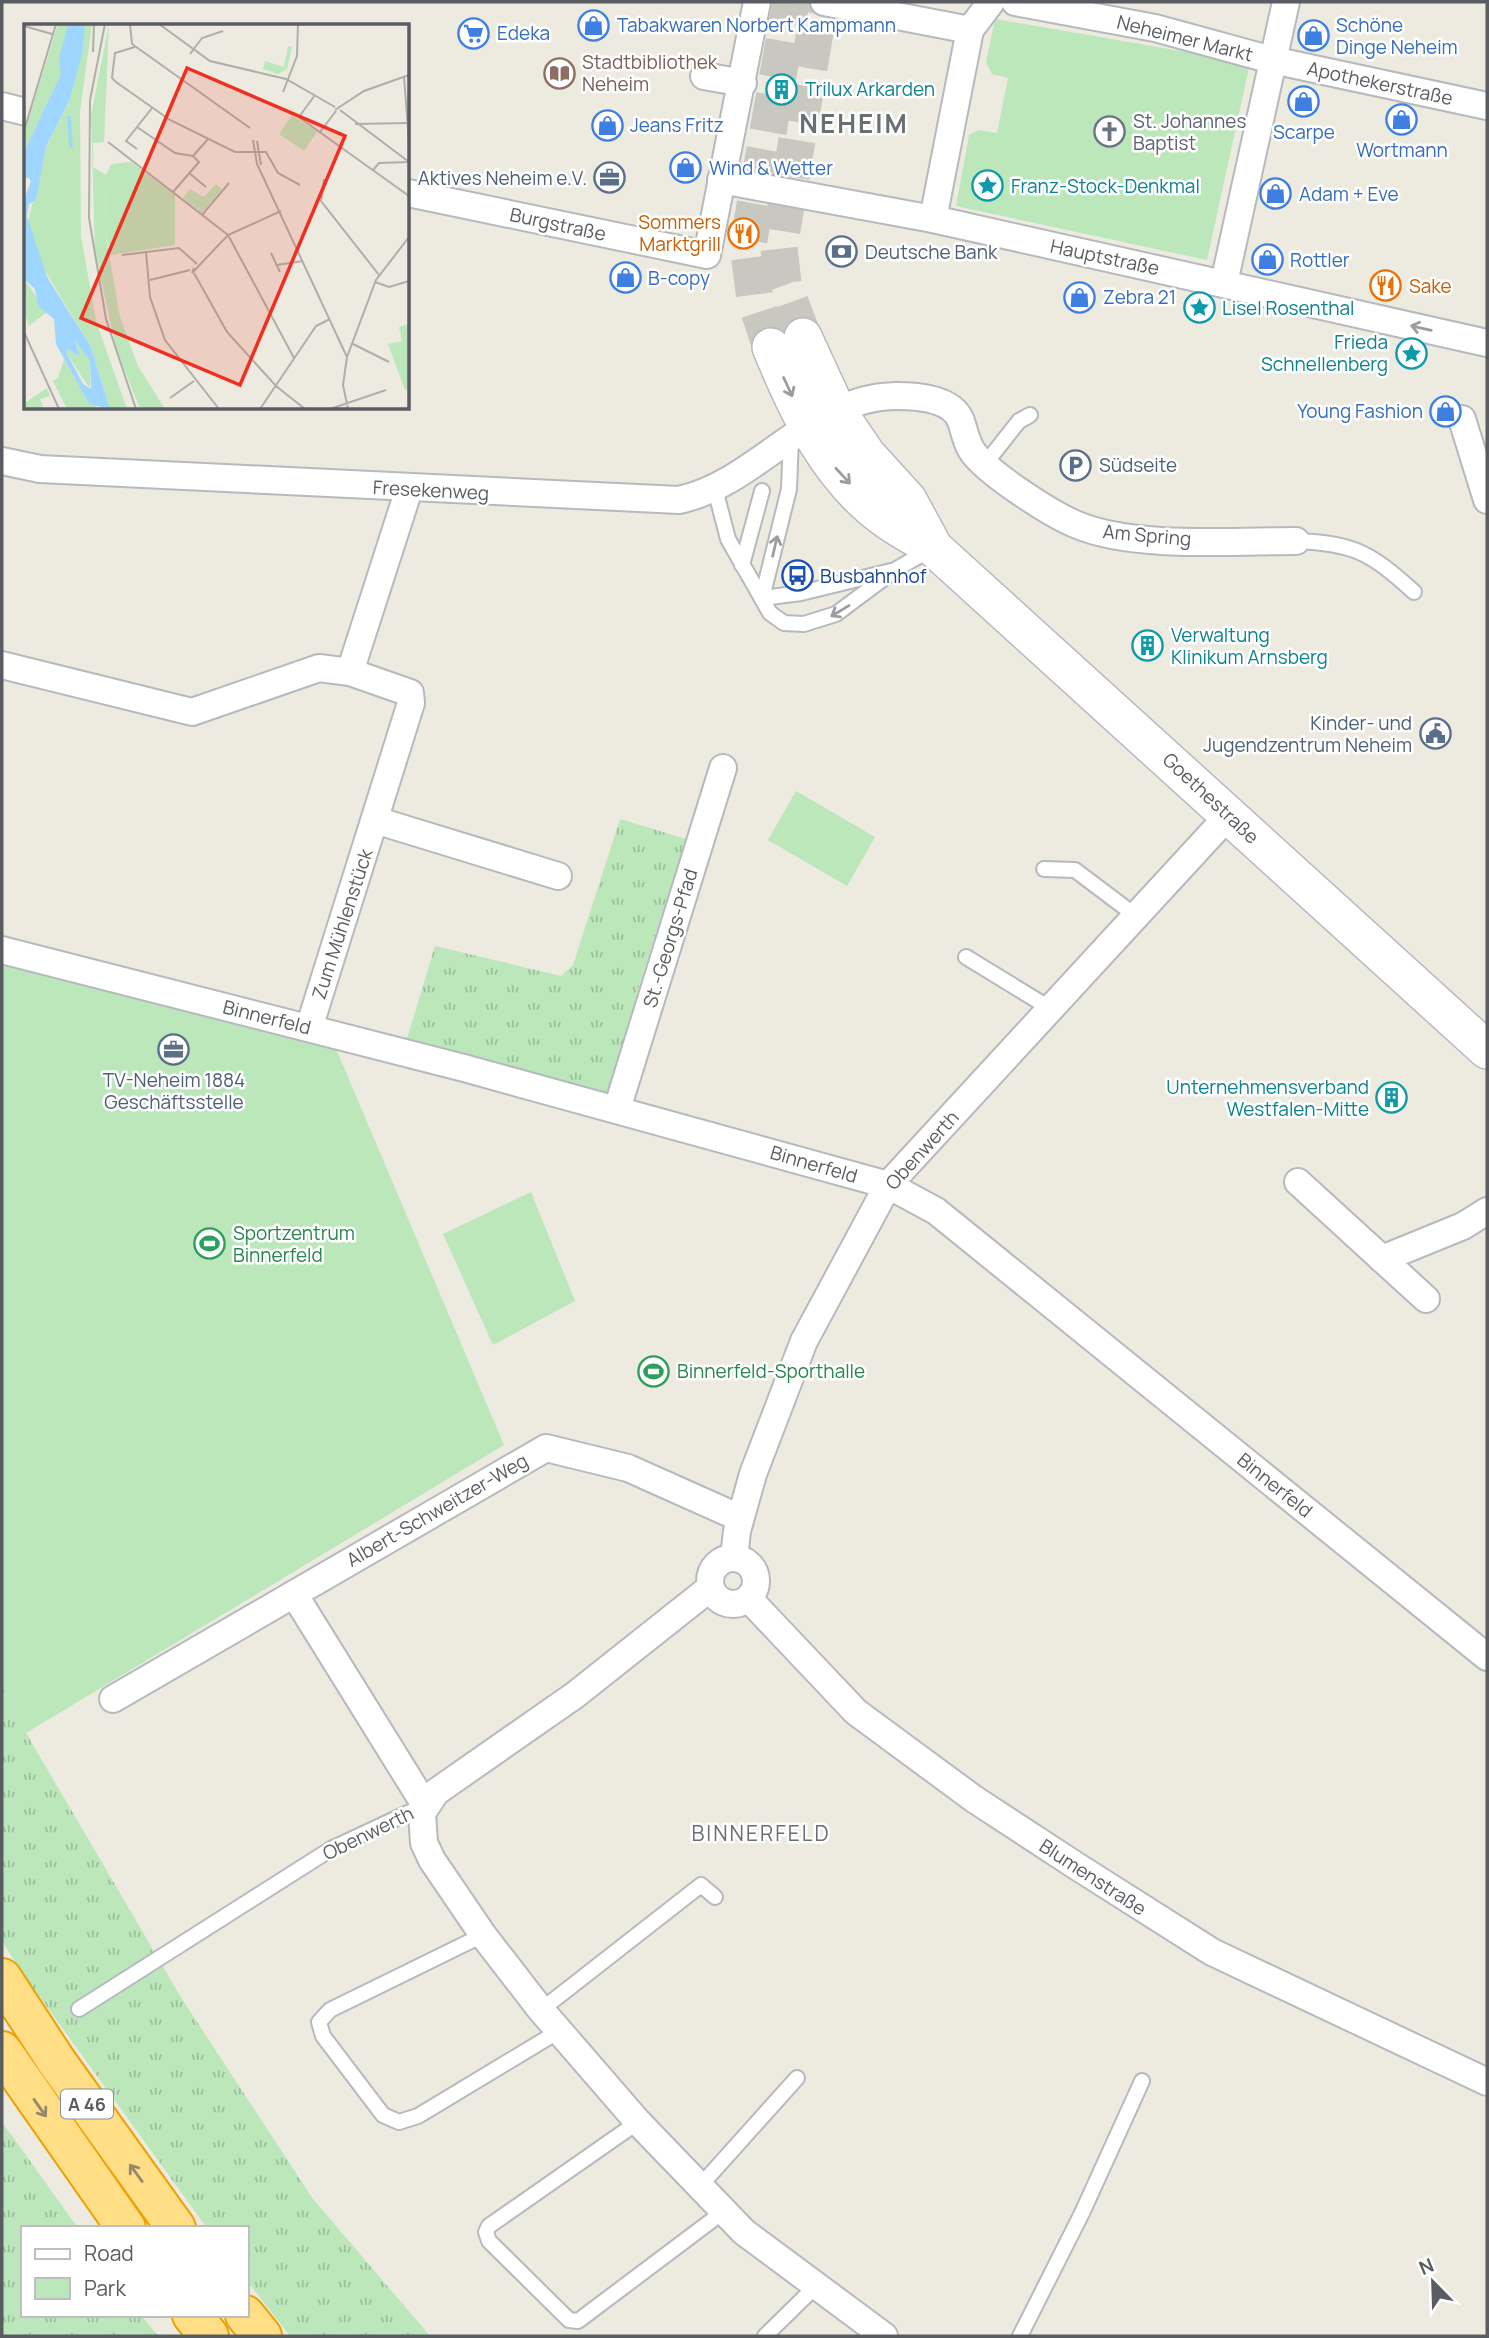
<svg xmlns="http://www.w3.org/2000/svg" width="1489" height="2338" viewBox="0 0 1489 2338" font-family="Manrope,sans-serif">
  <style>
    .grass { fill: url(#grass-tufts) }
    .green { fill: #bbe7bb }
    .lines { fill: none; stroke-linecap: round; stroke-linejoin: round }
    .secondary-tunnel { stroke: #c8c7c0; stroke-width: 37; stroke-dasharray: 37 18; stroke-linecap: butt }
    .lane-casing { stroke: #b6b9be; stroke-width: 18 }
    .street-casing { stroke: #b6b9be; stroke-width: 30 }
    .secondary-casing { stroke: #b6bac0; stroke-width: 40 }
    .highway-casing { stroke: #eda000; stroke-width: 42 }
    .lane { stroke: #fff; stroke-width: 14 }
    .street { stroke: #fff; stroke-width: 26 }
    .secondary { stroke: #fff; stroke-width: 37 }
    .highway { stroke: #ffde85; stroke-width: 38 }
    .oneway { stroke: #9b9ea1 }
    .oneway2 { stroke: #938a6e }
    .labels { text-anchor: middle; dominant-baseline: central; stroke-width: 5; stroke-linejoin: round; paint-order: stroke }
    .shield { fill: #fff; stroke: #8b8e91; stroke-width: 2 }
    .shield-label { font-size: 18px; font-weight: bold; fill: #595d62 }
    .shop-label { font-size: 19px; fill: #366cbe; stroke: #fff; text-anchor: start }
    .street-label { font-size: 19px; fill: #595d62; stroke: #fff }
    .education-label { font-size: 19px; fill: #785e54; stroke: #fff; text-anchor: start }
    .culture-label { font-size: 19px; fill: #0d838f; stroke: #fff; text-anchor: start }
    .worship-label { font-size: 19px; fill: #5b616d; stroke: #fff; text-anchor: start }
    .service-label { font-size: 19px; fill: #4e5e75; stroke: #fff; text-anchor: end }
    .food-label { font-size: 19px; fill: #c56008; stroke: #fff; text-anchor: end }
    .transit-label { font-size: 19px; fill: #164399; stroke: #fff; text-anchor: start }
    .leisure-label { font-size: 19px; fill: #27864d; stroke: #fff; text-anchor: start }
    .neighbourhood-label { font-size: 21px; letter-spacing: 2px; fill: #6a6f74; stroke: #fff }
    .district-label { font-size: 26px; font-weight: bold; letter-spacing: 2px; fill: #6a6f74; stroke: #fff }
    .inset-river { fill: none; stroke: #9ed6ff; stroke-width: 3.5 }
    .inset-road { fill: none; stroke: #aeaeaa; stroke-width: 2 }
    .view { fill: #f22e21; fill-opacity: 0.15; stroke: #f22e21; stroke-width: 3.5 }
    .inset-edge { fill: none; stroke: #595d62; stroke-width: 3.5 }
  </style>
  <defs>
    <pattern id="grass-tufts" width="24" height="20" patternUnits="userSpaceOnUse" patternTransform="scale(1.75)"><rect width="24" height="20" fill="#bbe7bb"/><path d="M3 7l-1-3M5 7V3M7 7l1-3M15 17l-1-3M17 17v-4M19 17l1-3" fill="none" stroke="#9bbe9b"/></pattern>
  </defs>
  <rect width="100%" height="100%" fill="#edeae0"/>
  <g class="grass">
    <polygon points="620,819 686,839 639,986 610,1097 407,1039 435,946 561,976 573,965"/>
    <polygon points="2,1685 26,1733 182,1999 313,2199 430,2336 290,2336 247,2281 247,2228 207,2228 21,1971 2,1941"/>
    <polygon points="2,2122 78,2228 23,2228 23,2315 141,2315 158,2336 2,2336"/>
  </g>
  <g class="green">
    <polygon points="995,19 1250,63 1207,260 956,206 969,135 979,130 997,133 1008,78 992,74 986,62"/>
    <polygon points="796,791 875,837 847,886 768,840"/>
    <polygon points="2,964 334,1044 504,1445 26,1733 2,1685"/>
    <polygon points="531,1192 575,1301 493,1345 443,1234"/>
  </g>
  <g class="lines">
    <g class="secondary-tunnel">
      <polyline points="803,337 783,283 779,248 820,2"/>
      <polyline points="771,347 755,299 748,245 791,2"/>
    </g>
    <defs>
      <g id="lane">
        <polyline points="985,464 1019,421 1030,415"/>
        <polyline points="715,489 728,539 770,613 784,623 804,624 836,614 895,570 929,550"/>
        <path d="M1296,541C1354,543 1371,553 1414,592"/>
        <polyline points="742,565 762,491"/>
        <polyline points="762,598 789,489 791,437"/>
        <polyline points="762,598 801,593 891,571"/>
        <polyline points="1044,869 1075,870 1136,916"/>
        <polyline points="966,957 1051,1009"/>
        <polyline points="483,1935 330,2010 319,2022 323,2036 383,2115 399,2122 418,2116 559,2031"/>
        <polyline points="79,2009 331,1849 425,1805"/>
        <polyline points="541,2010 701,1885 715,1897"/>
        <polyline points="638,2122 489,2226 486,2232 489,2241 569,2320 578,2321 723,2212"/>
        <polyline points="701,2185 797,2078"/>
        <polyline points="765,2336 815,2287"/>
        <polyline points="1020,2336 1082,2213 1142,2081"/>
      </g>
      <g id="street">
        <polyline points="824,2 970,30"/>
        <polyline points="1015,2 1155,28 1272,60 1487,106"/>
        <polyline points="704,76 743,83"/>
        <polyline points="2,106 26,112"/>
        <polyline points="721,180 933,219 1487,343"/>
        <polyline points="408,193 707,255 757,2"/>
        <polyline points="933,219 970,30 991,2"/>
        <polyline points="1224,283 1286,2"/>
        <polyline points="1462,419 1487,500"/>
        <path d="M2,461L40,469L679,500C758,483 810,397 896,396C917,396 952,398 961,421C965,433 967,446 975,455C993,476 1049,513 1075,524C1131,549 1234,541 1296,541"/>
        <polyline points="2,665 192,712 319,668 350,672 410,693 411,703 309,1028"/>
        <polyline points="350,672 409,489"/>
        <polyline points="375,820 558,876"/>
        <polyline points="2,950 464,1068 888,1185 936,1211 1487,1657"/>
        <polyline points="617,1109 723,768"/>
        <polyline points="1298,1182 1426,1299"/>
        <polyline points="1382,1259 1463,1226 1487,1211"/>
        <circle cx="733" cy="1581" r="23"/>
        <polyline points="734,1558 737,1531 753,1474 804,1341 888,1185 1229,815"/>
        <polyline points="710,1588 575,1695 436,1792 422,1813 424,1843 432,1860 483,1935 541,2010 638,2122 744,2232 884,2336"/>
        <polyline points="294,1594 425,1805"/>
        <polyline points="749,1599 856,1712 974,1799 1078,1867 1212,1952 1487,2082"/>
        <polyline points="113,1699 546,1448 628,1468 740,1518"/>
      </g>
      <g id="secondary">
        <polyline points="803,337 837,411 867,455 908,500 934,548"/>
        <path d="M771,347C797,411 829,479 887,520C902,531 918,539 934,548L1487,1050"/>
      </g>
      <g id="highway">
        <polyline points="2,1978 57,2062 176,2228"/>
        <polyline points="2,2051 126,2228"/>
        <polyline points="192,2315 209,2336"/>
        <polyline points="245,2315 262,2336"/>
      </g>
    </defs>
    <use href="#lane" class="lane-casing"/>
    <use href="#street" class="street-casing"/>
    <use href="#secondary" class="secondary-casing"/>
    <use href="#highway" class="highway-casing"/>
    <use href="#lane" class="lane"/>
    <use href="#street" class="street"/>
    <use href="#secondary" class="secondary"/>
    <use href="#highway" class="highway"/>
  </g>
  <defs><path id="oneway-shaft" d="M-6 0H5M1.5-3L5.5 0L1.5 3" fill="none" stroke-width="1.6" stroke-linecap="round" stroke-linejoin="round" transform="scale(1.75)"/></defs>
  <g class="oneway">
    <use href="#oneway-shaft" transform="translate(1421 328) rotate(-167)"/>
    <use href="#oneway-shaft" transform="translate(788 387) rotate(65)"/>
    <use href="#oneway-shaft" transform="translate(843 476) rotate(47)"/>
    <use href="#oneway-shaft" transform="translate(775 546) rotate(-77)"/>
    <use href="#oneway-shaft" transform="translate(840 611) rotate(149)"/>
  </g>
  <g class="oneway2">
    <use href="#oneway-shaft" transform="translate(40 2108) rotate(55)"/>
    <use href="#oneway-shaft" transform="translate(136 2173) rotate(-126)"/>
  </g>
  <defs>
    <symbol id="shop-ring" viewBox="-11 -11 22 22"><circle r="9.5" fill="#fff" stroke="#3f7fe0" stroke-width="1.5"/><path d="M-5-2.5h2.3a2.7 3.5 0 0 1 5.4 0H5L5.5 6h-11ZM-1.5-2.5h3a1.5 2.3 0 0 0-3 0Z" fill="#3f7fe0"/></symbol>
    <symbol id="supermarket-ring" viewBox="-11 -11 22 22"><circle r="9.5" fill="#fff" stroke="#3f7fe0" stroke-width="1.5"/><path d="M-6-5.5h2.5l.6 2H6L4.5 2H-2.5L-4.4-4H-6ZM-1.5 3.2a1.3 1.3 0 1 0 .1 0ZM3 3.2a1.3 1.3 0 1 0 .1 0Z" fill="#3f7fe0"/></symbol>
    <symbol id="library-ring" viewBox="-11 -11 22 22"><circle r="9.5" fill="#fff" stroke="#8d6e63" stroke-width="1.5"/><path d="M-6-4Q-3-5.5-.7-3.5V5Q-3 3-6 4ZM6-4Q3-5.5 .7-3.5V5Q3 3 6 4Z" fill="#8d6e63"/></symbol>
    <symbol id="building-ring" viewBox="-11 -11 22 22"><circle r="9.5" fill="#fff" stroke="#0f9aa8" stroke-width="1.5"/><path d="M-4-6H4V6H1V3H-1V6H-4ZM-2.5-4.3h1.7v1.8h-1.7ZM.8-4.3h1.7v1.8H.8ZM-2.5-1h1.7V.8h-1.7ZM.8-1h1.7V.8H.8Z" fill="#0f9aa8"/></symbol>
    <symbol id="church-ring" viewBox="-11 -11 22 22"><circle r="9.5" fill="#fff" stroke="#6b7280" stroke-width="1.5"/><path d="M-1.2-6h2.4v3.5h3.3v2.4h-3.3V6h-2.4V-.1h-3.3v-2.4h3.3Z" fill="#6b7280"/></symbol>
    <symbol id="office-ring" viewBox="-11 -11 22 22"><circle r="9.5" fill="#fff" stroke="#5c6f8a" stroke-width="1.5"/><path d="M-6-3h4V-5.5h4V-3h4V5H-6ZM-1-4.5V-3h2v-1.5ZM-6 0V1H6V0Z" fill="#5c6f8a"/></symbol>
    <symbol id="sight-ring" viewBox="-11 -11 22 22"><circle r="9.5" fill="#fff" stroke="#0f9aa8" stroke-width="1.5"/><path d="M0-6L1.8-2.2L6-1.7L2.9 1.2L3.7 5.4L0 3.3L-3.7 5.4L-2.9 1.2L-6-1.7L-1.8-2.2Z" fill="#0f9aa8"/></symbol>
    <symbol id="restaurant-ring" viewBox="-11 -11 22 22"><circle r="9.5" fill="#fff" stroke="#e8710a" stroke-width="1.5"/><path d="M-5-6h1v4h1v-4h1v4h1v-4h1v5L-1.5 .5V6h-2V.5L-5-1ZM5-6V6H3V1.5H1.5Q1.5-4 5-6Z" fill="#e8710a"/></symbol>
    <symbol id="bank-ring" viewBox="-11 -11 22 22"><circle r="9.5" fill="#fff" stroke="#5c6f8a" stroke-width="1.5"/><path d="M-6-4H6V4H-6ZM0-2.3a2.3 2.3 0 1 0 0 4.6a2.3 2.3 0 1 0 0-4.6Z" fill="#5c6f8a"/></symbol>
    <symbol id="parking-ring" viewBox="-11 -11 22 22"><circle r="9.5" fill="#fff" stroke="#5c6f8a" stroke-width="1.5"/><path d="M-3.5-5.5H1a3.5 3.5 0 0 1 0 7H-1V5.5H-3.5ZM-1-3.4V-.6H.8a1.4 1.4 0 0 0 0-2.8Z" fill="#5c6f8a"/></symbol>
    <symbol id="bus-ring" viewBox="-11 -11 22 22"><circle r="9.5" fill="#fff" stroke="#1a4fb4" stroke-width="1.5"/><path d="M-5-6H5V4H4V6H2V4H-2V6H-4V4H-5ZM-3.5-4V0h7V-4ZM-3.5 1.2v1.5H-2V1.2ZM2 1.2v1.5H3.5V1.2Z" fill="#1a4fb4"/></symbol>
    <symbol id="civic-ring" viewBox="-11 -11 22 22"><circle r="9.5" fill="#fff" stroke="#5c6f8a" stroke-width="1.5"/><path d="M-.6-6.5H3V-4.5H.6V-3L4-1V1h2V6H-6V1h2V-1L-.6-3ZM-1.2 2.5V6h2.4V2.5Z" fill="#5c6f8a"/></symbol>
    <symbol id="stadium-ring" viewBox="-11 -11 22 22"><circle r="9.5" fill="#fff" stroke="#2e9e5b" stroke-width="1.5"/><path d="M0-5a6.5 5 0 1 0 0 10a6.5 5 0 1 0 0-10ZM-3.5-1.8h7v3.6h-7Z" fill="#2e9e5b"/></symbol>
  </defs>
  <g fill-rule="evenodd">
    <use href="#shop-ring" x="576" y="8" width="35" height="35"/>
    <use href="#supermarket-ring" x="456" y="16" width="35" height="35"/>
    <use href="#shop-ring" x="1296" y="18" width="35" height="35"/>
    <use href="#library-ring" x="542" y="56" width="35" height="35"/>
    <use href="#building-ring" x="764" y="72" width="35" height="35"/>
    <use href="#shop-ring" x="1286" y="84" width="35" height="35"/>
    <use href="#shop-ring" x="1384" y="102" width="35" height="35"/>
    <use href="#shop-ring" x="590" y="108" width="35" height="35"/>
    <use href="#church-ring" x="1092" y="114" width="35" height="35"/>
    <use href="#shop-ring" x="668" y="150" width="35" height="35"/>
    <use href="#office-ring" x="592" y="160" width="35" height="35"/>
    <use href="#sight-ring" x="970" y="168" width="35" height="35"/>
    <use href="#shop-ring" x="1258" y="176" width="35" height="35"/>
    <use href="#restaurant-ring" x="726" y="216" width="35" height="35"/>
    <use href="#bank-ring" x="824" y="234" width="35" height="35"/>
    <use href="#shop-ring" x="1250" y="242" width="35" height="35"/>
    <use href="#shop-ring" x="608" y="260" width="35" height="35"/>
    <use href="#restaurant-ring" x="1368" y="268" width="35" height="35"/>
    <use href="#shop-ring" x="1062" y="280" width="35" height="35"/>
    <use href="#sight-ring" x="1182" y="290" width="35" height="35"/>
    <use href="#sight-ring" x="1394" y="336" width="35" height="35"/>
    <use href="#shop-ring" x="1428" y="394" width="35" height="35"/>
    <use href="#parking-ring" x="1058" y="448" width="35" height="35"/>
    <use href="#bus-ring" x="780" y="558" width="35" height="35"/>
    <use href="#building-ring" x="1130" y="628" width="35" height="35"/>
    <use href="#civic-ring" x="1418" y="716" width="35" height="35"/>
    <use href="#office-ring" x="156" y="1032" width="35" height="35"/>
    <use href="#building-ring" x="1374" y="1080" width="35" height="35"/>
    <use href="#stadium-ring" x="192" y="1226" width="35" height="35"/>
    <use href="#stadium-ring" x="636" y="1354" width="35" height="35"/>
  </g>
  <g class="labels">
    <rect class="shield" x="61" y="2089.5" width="52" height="29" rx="5"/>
    <g class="shield-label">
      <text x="87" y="2104">A 46</text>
    </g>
    <g class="shop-label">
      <text x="617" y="25">Tabakwaren Norbert Kampmann</text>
      <text x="1336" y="25">Schöne<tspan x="1336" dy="22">Dinge Neheim</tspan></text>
      <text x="497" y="33">Edeka</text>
      <text x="630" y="125">Jeans Fritz</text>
      <text x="1304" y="132" text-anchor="middle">Scarpe</text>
      <text x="1402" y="150" text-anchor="middle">Wortmann</text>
      <text x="709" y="168">Wind &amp; Wetter</text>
      <text x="1299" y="194">Adam + Eve</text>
      <text x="1290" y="260">Rottler</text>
      <text x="648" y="278">B-copy</text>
      <text x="1103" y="297">Zebra 21</text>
      <text x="1423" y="411" text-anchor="end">Young Fashion</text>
    </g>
    <g class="street-label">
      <text transform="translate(1185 38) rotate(14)">Neheimer Markt</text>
      <text transform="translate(1380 83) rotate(12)">Apothekerstraße</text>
      <text transform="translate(558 224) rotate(12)">Burgstraße</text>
      <text transform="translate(1105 257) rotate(12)">Hauptstraße</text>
      <text transform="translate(431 490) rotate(3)">Fresekenweg</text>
      <text transform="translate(1147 535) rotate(5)">Am Spring</text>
      <text transform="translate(1211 798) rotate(43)">Goethestraße</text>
      <text transform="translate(342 924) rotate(-72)">Zum Mühlenstück</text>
      <text transform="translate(670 938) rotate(-73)">St.-Georgs-Pfad</text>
      <text transform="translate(267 1017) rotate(14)">Binnerfeld</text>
      <text transform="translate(922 1150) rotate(-48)">Obenwerth</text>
      <text transform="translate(814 1164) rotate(16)">Binnerfeld</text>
      <text transform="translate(1275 1485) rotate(39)">Binnerfeld</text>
      <text transform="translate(437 1510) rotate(-30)">Albert-Schweitzer-Weg</text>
      <text transform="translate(368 1833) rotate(-26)">Obenwerth</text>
      <text transform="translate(1093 1877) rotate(33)">Blumenstraße</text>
    </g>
    <g class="education-label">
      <text x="582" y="62">Stadtbibliothek<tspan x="582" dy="22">Neheim</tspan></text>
    </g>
    <g class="culture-label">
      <text x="805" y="89">Trilux Arkarden</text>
      <text x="1011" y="186">Franz-Stock-Denkmal</text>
      <text x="1222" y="308">Lisel Rosenthal</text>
      <text x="1388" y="342" text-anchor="end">Frieda<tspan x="1388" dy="22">Schnellenberg</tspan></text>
      <text x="1171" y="635">Verwaltung<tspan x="1171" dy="22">Klinikum Arnsberg</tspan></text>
      <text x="1369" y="1087" text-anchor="end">Unternehmensverband<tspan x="1369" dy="22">Westfalen-Mitte</tspan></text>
    </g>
    <g class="worship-label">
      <text x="1133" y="121">St. Johannes<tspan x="1133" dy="22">Baptist</tspan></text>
    </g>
    <g class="service-label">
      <text x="587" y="178">Aktives Neheim e.V.</text>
      <text x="865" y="252" text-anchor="start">Deutsche Bank</text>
      <text x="1099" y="465" text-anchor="start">Südseite</text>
      <text x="1412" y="723">Kinder- und<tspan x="1412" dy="22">Jugendzentrum Neheim</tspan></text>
      <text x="174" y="1080" text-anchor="middle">TV-Neheim 1884<tspan x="174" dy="22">Geschäftsstelle</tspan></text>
    </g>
    <g class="food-label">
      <text x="721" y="222">Sommers<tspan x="721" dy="22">Marktgrill</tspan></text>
      <text x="1409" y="286" text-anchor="start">Sake</text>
    </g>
    <g class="transit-label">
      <text x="820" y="576">Busbahnhof</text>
    </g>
    <g class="leisure-label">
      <text x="233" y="1233">Sportzentrum<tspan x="233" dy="22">Binnerfeld</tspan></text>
      <text x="677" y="1371">Binnerfeld-Sporthalle</text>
    </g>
    <g class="neighbourhood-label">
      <text x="761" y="1833">BINNERFELD</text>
    </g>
    <g class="district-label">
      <text x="854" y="123">NEHEIM</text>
    </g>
  </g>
  <g transform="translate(24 24)">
    <rect width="385" height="385" fill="#edeae0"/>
    <path d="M34,0H44L37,50L0,128V110ZM61,0H68L56,87L57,212L72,297L103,385H86L66,321L18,242L4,198L22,124L45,77ZM85,0L80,118L69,119V143L82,151L81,207L96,293L114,342L141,385H116L92,324L71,227L67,91ZM264,22L268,23L263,45L254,50L239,45L241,37L260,43ZM192,160L198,165L178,189L159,174L166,165L180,173ZM0,255L23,288L5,302L0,286ZM51,316L66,337V365L42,328L44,325L56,333Z" fill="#bbe7bb"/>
    <path d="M40,335L65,380L71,379L73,385H43L29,357L34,354ZM23,364L26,372L16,375L20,385H0V373L2,378Z" fill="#bbe7bb"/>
    <path d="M268,91L293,108L280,127L255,110ZM107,138L151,171V221L87,231L81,207L82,151L87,140ZM385,300V365L381,366L364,320L378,317L375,303Z" fill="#bbe7bb"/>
    <path d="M44,0H61L58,31L45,77L22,123L12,176L5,180L3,192L23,253L66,321L86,385L65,380L32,320L30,295L14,282L11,265L0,255V177L7,157L4,153L0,156V128L37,50L35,35ZM51,316L66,337L67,365L59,360L42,328L44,325L56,333Z" fill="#9ed6ff" fill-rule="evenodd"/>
    <path class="inset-river" d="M45,92L47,124"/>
    <path class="inset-road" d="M81,0L66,76L65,194L82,295L112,385M106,0L108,20L226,104M135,0L186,37L262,55L311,83M0,2L28,10M111,23L91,29L88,54L92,58L146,96L211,128H242L254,149L276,161M69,28L70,0M166,30L178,14L199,7M380,53L385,117M259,68L273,32L274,0M316,83L311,86L340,67L385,51M316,86L385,138M269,89L385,172M275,93L291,71M331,100L385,99M113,103L151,129L169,132M0,107L32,0M296,108L312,87M229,116L233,140L323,333M233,117L237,141M84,118L204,211L270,334M113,125L102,117L128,84M169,132L184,115M349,146L355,139L385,138M165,149L182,163M300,155L297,177L355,251M149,168L175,138L169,132M178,191L205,159M122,228L126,273L141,316L195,385M247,229L256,248M98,231L155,224L173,240M253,241L279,237M170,244L168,249L204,211L257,187M170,249L203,308L252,362L281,385M126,256L166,246M351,258L365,263L385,257M0,308L35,385M329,320L365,338M146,374L170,357M236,385L292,302L306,295M306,385L362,366M324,385L319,361L323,333L352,256L385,213"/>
    <path class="view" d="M163,44L321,112L216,361L57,294Z"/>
    <rect width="385" height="385" class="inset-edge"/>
  </g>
  <rect width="1489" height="2338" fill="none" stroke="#595d62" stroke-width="7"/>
  <rect x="21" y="2226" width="228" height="91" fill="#ffffff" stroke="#bdbec0" stroke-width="2"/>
  <rect x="35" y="2249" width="35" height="10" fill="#ffffff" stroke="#bdbec0" stroke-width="2"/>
  <text x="84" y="2261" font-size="21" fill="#595d62">Road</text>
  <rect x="35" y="2278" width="35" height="21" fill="#bbe7bb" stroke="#bdbec0" stroke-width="2"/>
  <text x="84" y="2296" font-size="21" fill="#595d62">Park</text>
  <g transform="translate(1433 2282) rotate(337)" stroke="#ffffff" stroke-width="5" paint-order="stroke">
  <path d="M0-5L12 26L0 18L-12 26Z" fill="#595d62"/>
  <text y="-10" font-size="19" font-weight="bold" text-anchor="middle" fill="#595d62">N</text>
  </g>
</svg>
